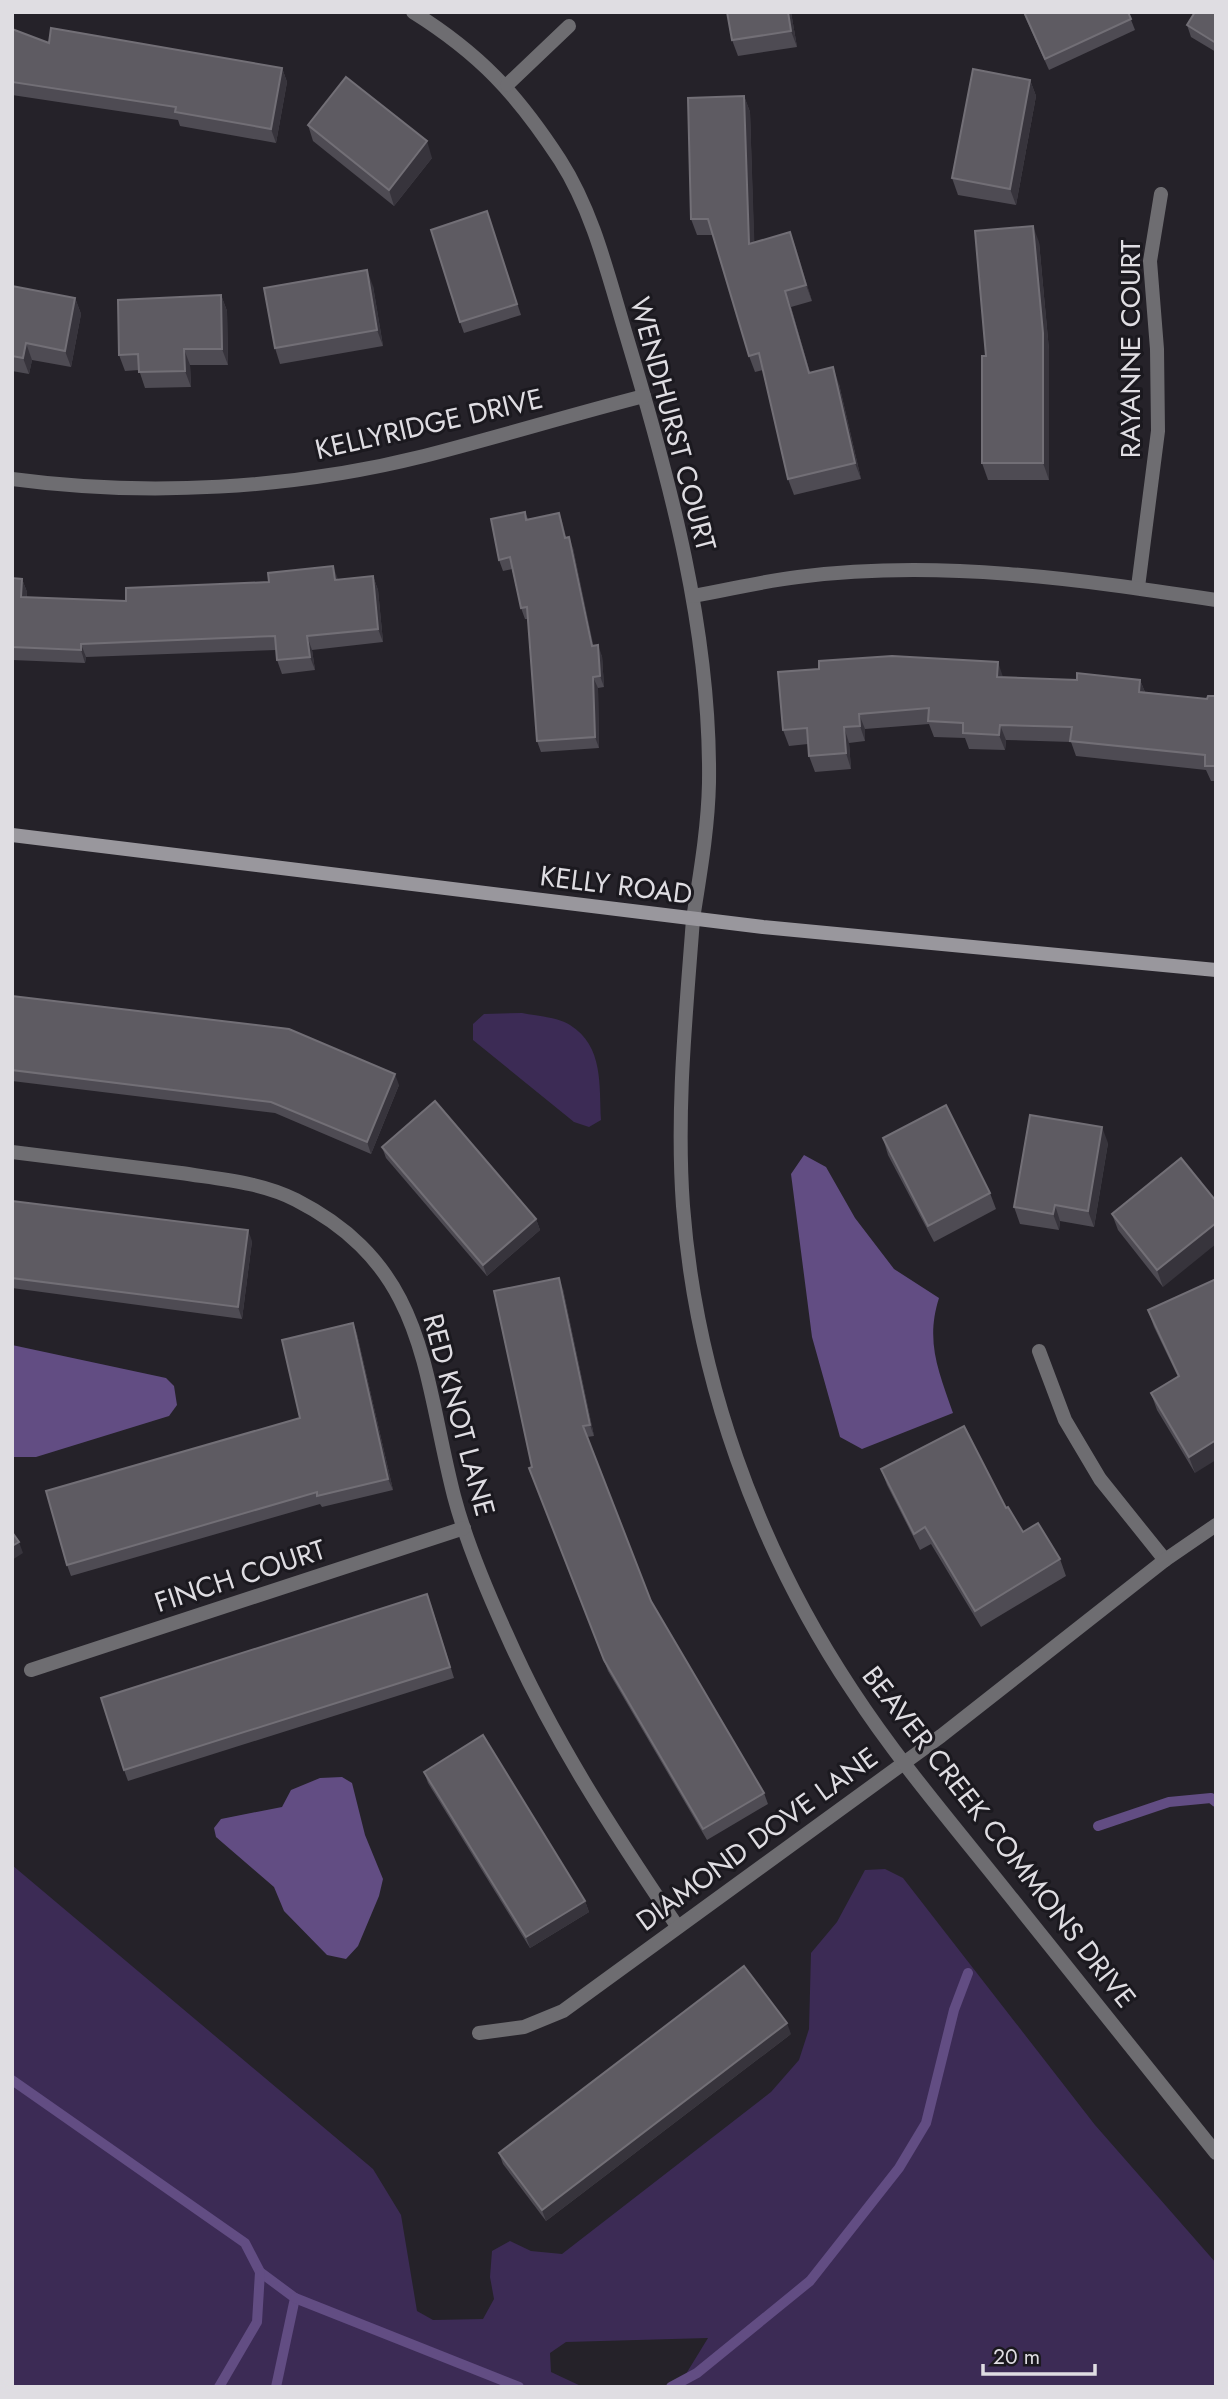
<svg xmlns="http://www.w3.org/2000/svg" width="1228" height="2399" viewBox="0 0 1228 2399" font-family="Jost,sans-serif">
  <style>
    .green { fill: #3c2b55 }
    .water { fill: #624d83 }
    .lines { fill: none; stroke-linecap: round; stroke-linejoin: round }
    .stream { stroke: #624d83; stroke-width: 10 }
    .minor { stroke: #6e6d71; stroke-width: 14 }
    .tertiary { stroke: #6e6d71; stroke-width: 14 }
    .secondary { stroke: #99979d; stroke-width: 14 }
    .wall { fill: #4e4b53 }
    .shaded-wall { fill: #37343c }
    .building { fill: #5e5b62; stroke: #726f76; stroke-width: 2 }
    .labels { text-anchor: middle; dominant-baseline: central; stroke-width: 6; stroke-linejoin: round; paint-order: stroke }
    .street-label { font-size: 28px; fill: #dfdde2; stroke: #1b191f }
  </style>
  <rect width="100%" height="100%" fill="#252229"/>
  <g class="green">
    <path d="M522,1013C536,1016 558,1017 570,1025C604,1046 599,1086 601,1120L589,1127L574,1122L473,1040V1024L484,1014Z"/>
    <polygon points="12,1865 373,2169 401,2215 417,2311 433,2320 483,2319 494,2299 490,2277 492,2251 510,2241 531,2251 562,2254 771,2092 799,2060 809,2029 811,1953 837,1922 865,1870 885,1869 903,1878 1095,2125 1216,2263 1216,2387 678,2387 708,2338 566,2342 550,2353 551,2372 583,2387 12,2387"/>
  </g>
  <g class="water">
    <path d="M804,1155L826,1167L855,1218L894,1269L939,1298C925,1342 939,1372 953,1413L862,1449L840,1437L812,1337L791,1174Z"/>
    <polygon points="12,1345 166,1378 174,1386 177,1405 169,1416 36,1457 12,1457"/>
    <polygon points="342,1777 352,1783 365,1835 383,1879 379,1896 358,1946 346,1959 327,1955 284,1911 274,1887 216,1837 214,1828 221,1819 282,1807 291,1790 320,1778"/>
  </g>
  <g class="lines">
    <g class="stream">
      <polyline points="1098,1826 1169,1802 1211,1798 1216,1802"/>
      <polyline points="12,2080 245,2243 260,2272 295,2298 276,2387"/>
      <polyline points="295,2298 519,2387"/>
      <polyline points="219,2387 257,2322 260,2272"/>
      <polyline points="671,2387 697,2373 810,2281 899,2168 926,2123 954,2010 968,1973"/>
    </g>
    <g class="minor">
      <path d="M413,12C480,54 517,94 560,160C594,213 609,279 627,338C670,481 711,632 709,783C708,829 700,874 693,919"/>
      <polyline points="507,85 569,26"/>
      <path d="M12,479C147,497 292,489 424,456C498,437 570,415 644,396"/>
      <polyline points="1138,587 1158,431 1157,349 1150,261 1161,194"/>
      <path d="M693,596C728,590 763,581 798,577C939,559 1077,579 1216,600"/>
      <path d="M12,1152C68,1159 125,1166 181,1173C219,1179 261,1182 296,1200C427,1267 422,1371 454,1496C466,1542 486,1589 506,1633C552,1738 613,1831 677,1926"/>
      <polyline points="1039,1351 1065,1420 1100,1479 1165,1560"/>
      <polyline points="31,1670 464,1528"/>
      <polyline points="479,2033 524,2027 563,2011 941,1736 1165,1560 1216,1525"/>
    </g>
    <path class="tertiary" d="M693,919C686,1014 676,1110 683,1206C696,1377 757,1547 852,1690C899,1762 956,1828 1010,1896C1079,1981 1147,2067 1216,2153"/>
    <polyline class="secondary" points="12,835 763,927 1216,970"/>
  </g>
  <g class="wall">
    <polygon points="727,12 791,12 797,47 738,56 732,40"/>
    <polygon points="1023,12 1128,12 1135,30 1049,70"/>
    <polygon points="1216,12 1216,52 1191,37 1187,25"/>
    <polygon points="12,29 49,43 282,68 287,82 276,143 180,126 178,120 12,95"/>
    <polygon points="1030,80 1036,96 1016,205 958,195 952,178"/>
    <polygon points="744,96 750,112 754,243 790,232 812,301 791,307 810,373 839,384 861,479 794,495 788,479 763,370 755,372 749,356 713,235 697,235 691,219"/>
    <polygon points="308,125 432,158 394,206 313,141"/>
    <polygon points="491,223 521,315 464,333 460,322"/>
    <polygon points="1039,242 1049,350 1049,480 988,480 982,463 986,356"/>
    <polygon points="12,286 75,298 81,314 71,367 32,360 29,374 12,371"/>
    <polygon points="373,286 383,346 280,364 275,348"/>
    <polygon points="221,295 227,311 228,365 190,365 191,387 145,388 139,370 125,371 119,355"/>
    <polygon points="525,512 528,519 559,513 566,538 573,548 593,645 602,656 604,687 598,688 599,748 541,752 537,741 528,619 525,619 521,608 512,569 503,571 499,560"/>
    <polygon points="373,576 378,590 383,642 312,650 315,670 282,674 277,660 276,650 86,657 85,663 12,660 12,578 22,579 27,592 27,597 126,601"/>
    <polygon points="819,669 1077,680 1140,680 1145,692 1207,699 1216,696 1216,781 1211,781 1206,770 1076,756 1071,742 1006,740 1005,750 969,749 965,738 934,737 929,724 865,729 865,741 849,743 851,769 815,772 809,756 808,744 789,746 783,730"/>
    <polygon points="12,996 399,1085 371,1154 275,1113 12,1081"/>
    <polygon points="883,1138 990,1193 996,1209 934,1242 888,1155"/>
    <polygon points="1108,1143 1094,1227 1060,1221 1059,1230 1020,1224 1014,1207"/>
    <polygon points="382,1147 536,1219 540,1230 487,1276 386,1158"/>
    <polygon points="1181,1158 1163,1287 1118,1230 1112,1214"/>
    <polygon points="12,1201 252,1241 242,1319 12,1288"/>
    <polygon points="1216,1279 1195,1473 1157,1410 1151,1393 1178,1377 1154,1327 1148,1310"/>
    <polygon points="563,1289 594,1436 587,1437 651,1601 764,1793 768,1804 707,1840 608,1671 529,1468 532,1467"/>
    <polygon points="353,1323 357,1334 393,1490 322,1507 320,1504 71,1576 67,1565 300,1418"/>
    <polygon points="881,1469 1006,1508 1023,1532 1060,1559 1066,1576 981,1627 931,1544 920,1550 887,1485"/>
    <polygon points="431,1605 454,1678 128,1781 124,1770"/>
    <polygon points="424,1772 585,1901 589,1912 530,1948 428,1783"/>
    <polygon points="791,2034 546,2221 503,2164 499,2153"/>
  </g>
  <g class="shaded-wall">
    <polygon points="788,12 791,12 797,47 791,31"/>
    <polygon points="282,68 287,82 276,143 271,129"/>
    <polygon points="1030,80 1036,96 1016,205 1010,189"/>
    <polygon points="744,96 750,112 755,260 749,244"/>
    <polygon points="427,141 432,158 394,206 389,190"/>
    <polygon points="1033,226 1039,242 1049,350 1049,480 1043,463"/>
    <polygon points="790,232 796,248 812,301 806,285"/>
    <polygon points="367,270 373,286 383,346 377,330"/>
    <polygon points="785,291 791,307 815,389 809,373"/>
    <polygon points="221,295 227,311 228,365 222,349"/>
    <polygon points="75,298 81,314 71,367 65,351"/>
    <polygon points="26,343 32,360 29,374 23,358"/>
    <polygon points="184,349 190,365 191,387 185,371"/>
    <polygon points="833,367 839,384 861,479 855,463"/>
    <polygon points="559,513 563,524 569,549 565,538"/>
    <polygon points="569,537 573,548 596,657 592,646"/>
    <polygon points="333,566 338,579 340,594 335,580"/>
    <polygon points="373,576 378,590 383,642 378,629"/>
    <polygon points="22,579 27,592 26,611 21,597"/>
    <polygon points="307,636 312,650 315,670 310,657"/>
    <polygon points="81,644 86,657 85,663 81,650"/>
    <polygon points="598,645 602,656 604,687 600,676"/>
    <polygon points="998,662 1003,677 997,677"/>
    <polygon points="593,677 598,688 599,748 595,737"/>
    <polygon points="1140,680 1146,695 1139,692"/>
    <polygon points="859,714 865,729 865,741 860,726"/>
    <polygon points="1000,725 1006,740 1005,750 999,735"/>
    <polygon points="844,727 849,743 851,769 846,753"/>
    <polygon points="395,1074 399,1085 371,1154 367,1142"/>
    <polygon points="1102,1127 1108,1143 1094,1227 1088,1211"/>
    <polygon points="1055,1205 1060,1221 1059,1230 1053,1214"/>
    <polygon points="536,1219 540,1230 487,1276 483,1265"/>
    <polygon points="1216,1223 1216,1244 1163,1287 1157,1270"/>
    <polygon points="248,1230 252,1241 242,1319 238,1307"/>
    <polygon points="559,1278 563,1289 594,1436 590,1425"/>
    <polygon points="353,1323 357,1334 393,1490 388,1479"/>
    <polygon points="1216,1440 1216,1460 1195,1473 1189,1457"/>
    <polygon points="19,1542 23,1553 12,1560 12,1546"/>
    <polygon points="585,1901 589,1912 530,1948 526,1937"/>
    <polygon points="787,2023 791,2034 546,2221 542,2210"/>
  </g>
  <g class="building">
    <polygon points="727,12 788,12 791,31 732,40"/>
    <polygon points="1024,12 1128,12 1131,19 1045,59"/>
    <polygon points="1195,12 1216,12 1216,43 1187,25"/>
    <polygon points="51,28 282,68 271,129 175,112 176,107 12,82 12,29 49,43"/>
    <polygon points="973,69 1030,80 1010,189 952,178"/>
    <polygon points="346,77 427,141 389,190 308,125"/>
    <polygon points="744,96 749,244 790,232 806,285 785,291 809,373 833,367 855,463 788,479 759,353 749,356 708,219 691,219 688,98"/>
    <polygon points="487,211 517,304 460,322 431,230"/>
    <polygon points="1033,226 1043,333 1043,463 982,463 982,356 986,356 975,231"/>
    <polygon points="367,270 377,330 275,348 264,288"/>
    <polygon points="12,286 75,298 65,351 26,343 23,358 12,356"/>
    <polygon points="221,295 222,349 184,349 185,371 139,372 138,354 119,355 118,300"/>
    <polygon points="525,512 526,520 559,513 565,538 569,537 592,646 598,645 600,676 593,677 595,737 537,741 527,607 521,608 510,557 499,560 491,519"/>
    <polygon points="333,566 335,580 373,576 378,629 307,636 310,657 277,660 275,636 81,644 81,650 12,647 12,578 22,579 21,597 126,601 126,588 269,582 268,573"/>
    <polygon points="892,656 998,662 997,677 1077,680 1077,673 1140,680 1139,692 1207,699 1208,696 1216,696 1216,766 1205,766 1205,755 1070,741 1072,727 1000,725 999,735 963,733 963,723 928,721 929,708 859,714 860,726 844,727 846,753 809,756 807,728 783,730 778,672 819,669 819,661"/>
    <polygon points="12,996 289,1029 395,1074 367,1142 271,1102 12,1070"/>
    <polygon points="435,1101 536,1219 483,1265 382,1147"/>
    <polygon points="946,1105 990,1193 928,1226 883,1138"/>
    <polygon points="1030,1115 1102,1127 1088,1211 1055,1205 1053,1214 1014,1207"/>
    <polygon points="1181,1158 1216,1201 1216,1223 1157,1270 1112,1214"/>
    <polygon points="12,1201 248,1230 238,1307 12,1278"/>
    <polygon points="559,1278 590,1425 583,1426 651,1601 764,1793 703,1829 604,1660 529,1468 532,1467 494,1291"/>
    <polygon points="1216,1279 1216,1440 1189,1457 1151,1393 1179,1376 1148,1310"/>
    <polygon points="353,1323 388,1479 317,1496 317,1492 67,1565 46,1491 300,1418 282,1340"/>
    <polygon points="964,1426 1006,1508 1008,1507 1023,1532 1038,1523 1060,1559 975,1611 925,1527 914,1534 881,1469"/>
    <polygon points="12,1532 19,1542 12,1546"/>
    <polygon points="427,1594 450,1667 124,1770 101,1698"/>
    <polygon points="483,1735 585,1901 526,1937 424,1772"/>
    <polygon points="744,1966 787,2023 542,2210 499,2153"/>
  </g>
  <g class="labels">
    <g class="street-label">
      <text transform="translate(1130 349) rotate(-90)">RAYANNE COURT</text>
      <text transform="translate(429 424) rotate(-13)">KELLYRIDGE DRIVE</text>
      <text transform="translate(673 424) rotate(75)">WENDHURST COURT</text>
      <text transform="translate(616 885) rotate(7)">KELLY ROAD</text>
      <text transform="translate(459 1415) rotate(75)">RED KNOT LANE</text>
      <text transform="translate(240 1576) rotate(-18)">FINCH COURT</text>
      <text transform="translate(999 1837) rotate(52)">BEAVER CREEK COMMONS DRIVE</text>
      <text transform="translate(757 1839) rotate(-36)">DIAMOND DOVE LANE</text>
    </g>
  </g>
  <rect width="1228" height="2399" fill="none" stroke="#dfdde2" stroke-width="28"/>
  <path d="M983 2364v10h112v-10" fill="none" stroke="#dfdde2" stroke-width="3.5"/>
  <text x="993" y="2364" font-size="21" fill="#dfdde2" stroke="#1b191f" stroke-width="5" paint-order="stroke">20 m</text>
</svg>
